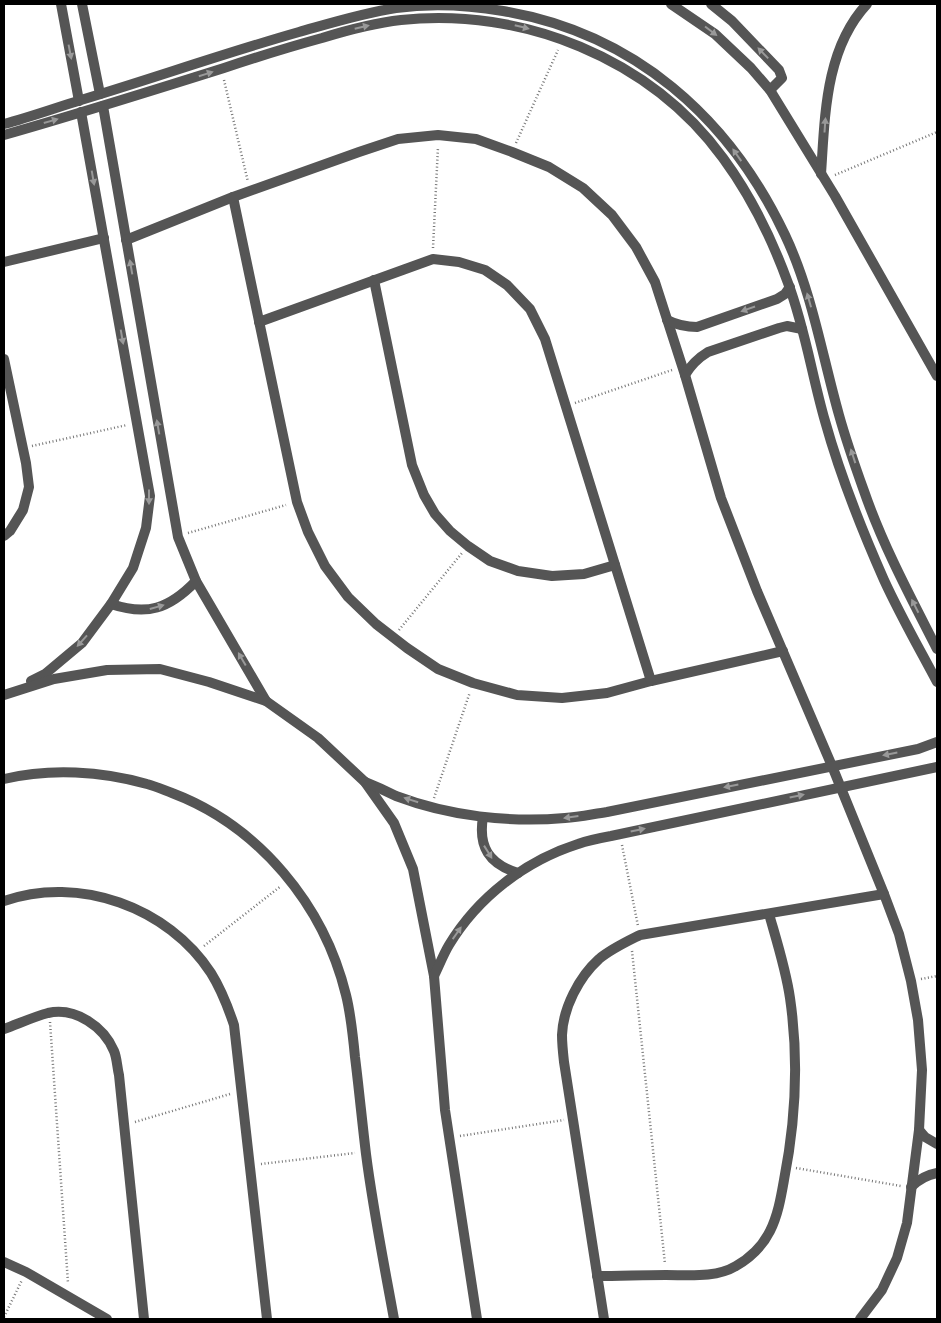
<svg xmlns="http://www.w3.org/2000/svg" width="941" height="1323" viewBox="0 0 941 1323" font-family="'Noto Sans',sans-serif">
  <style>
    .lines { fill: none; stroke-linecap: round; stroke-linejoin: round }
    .path { stroke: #777; stroke-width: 2.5; stroke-dasharray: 1 2.5; stroke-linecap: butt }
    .street { stroke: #555; stroke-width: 10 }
    .oneway { fill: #999 }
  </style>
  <rect width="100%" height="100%" fill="#fff"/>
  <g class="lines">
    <g class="path">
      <polyline points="224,80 248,182"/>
      <polyline points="516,143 558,50"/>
      <polyline points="835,175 937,132"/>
      <polyline points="433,248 438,147"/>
      <polyline points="575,403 672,370"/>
      <polyline points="32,446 127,425"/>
      <polyline points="188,533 286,505"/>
      <polyline points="399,630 462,553"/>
      <polyline points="434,798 470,692"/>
      <polyline points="622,845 638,926"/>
      <polyline points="204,946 281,886"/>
      <polyline points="632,951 665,1264"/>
      <polyline points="921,979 937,976"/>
      <polyline points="50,1022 68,1283"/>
      <polyline points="135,1122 230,1094"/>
      <polyline points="460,1136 564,1120"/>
      <polyline points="261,1164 355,1153"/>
      <polyline points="796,1168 901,1186"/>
      <polyline points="4,1317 22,1280"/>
    </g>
    <g class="street">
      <polyline points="61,4 79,101"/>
      <polyline points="82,4 100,94"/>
      <polyline points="671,4 715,34 751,68 770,90 835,196 937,376"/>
      <polyline points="711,4 732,21 779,70 782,78 770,90"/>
      <polyline points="103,106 178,537 196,581 266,701"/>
      <path d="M4,124C30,117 55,108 81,100C154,78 225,53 299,32C331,23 363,13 396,8C431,3 468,5 503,11C634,33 729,117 785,235C812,292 822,355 839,415C846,440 855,466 864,491C883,546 911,598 937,649"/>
      <path d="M4,135C78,114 151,91 224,68C257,57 289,47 322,38C348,30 374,23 401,20C522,7 650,58 723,158C751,196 772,239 788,283C805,328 812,376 825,421C840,475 861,528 884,580C900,615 919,648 937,682"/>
      <path d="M821,174C825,116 825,49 867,4"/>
      <polyline points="233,197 297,502 308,532 325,566 348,597 376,624 407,648 438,669 473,683 517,695 562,698 607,693 651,681 783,651"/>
      <polyline points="126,240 233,197 359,152 398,139 438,135 476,139 512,152 549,167 583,188 612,215 636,247 655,282 685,375 721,498 757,591 832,766 884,894 899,934 911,981 918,1020 922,1070 919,1130 907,1223 897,1258 882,1290 860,1319"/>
      <polyline points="4,262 104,238"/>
      <polyline points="374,280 412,465 424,495 435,514 450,531 468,546 490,561 518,571 552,576 584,574 615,565"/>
      <path d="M667,320C677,325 685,327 697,327L777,299L785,294L790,287"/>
      <polyline points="259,322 433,259 459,262 485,270 507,285 530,309 545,339 651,681"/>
      <polyline points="4,359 26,463 29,487 23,510 10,531 4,536"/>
      <path d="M685,375C691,365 698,358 708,352L779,328L787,326L802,329"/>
      <path d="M111,604C147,616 169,609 196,581"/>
      <polyline points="31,681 45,674 82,643 111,604 133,568 146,528 150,496 81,112"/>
      <polyline points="4,695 54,679 107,670 160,669 209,682 266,701 318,738 365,782 394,823 413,869 434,976 445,1110 477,1319"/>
      <path d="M4,779C50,768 101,771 147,784C155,786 164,790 172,793C259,826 324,905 346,995C351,1015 353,1036 355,1057C359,1089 362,1121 366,1154C373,1209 384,1264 394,1319"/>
      <path d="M365,782C375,786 386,791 396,796C449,816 509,823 565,818C579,817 593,814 607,812L918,749L937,742"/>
      <path d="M483,817C478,847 489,864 518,873"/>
      <path d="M4,901C79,875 168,907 211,973C221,989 228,1007 234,1025L267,1319"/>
      <path d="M434,976C439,966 443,955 449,945C478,897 525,861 578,844C589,840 600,838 611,836L937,767"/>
      <path d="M4,1029C18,1024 33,1017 48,1013C76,1007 104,1027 114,1051C117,1058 117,1067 119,1075L144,1319"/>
      <polyline points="919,1130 925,1137 937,1144"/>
      <path d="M911,1187C919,1179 926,1175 937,1173"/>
      <polyline points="4,1262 26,1272 107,1319"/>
      <path d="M597,1276C620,1276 643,1275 666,1275C689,1275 716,1278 736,1266C750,1258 763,1245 770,1231C778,1215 781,1197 784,1180C796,1119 799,1060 790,998C786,970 777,942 769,914"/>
      <path d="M604,1319L564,1062C563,1053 562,1044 562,1035C563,1008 579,977 599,959C611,949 626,942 640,935L884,894"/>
    </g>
  </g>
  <defs><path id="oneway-solid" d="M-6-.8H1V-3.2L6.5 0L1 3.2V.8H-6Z" transform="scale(1.25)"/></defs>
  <g class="oneway">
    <use href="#oneway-solid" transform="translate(362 27) rotate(-13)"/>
    <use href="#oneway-solid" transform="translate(522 27) rotate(14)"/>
    <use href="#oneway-solid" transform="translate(711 31) rotate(37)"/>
    <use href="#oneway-solid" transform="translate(70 52) rotate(79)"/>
    <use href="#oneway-solid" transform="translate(763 53) rotate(-134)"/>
    <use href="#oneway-solid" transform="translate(206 74) rotate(-17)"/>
    <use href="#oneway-solid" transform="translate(51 121) rotate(-16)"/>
    <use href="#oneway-solid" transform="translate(825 125) rotate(-86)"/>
    <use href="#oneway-solid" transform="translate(737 155) rotate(-125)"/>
    <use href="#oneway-solid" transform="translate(93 178) rotate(80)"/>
    <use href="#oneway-solid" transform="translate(131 267) rotate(-100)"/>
    <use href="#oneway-solid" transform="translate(809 300) rotate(-106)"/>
    <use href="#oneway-solid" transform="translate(748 309) rotate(161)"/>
    <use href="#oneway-solid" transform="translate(122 337) rotate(80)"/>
    <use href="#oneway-solid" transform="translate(158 427) rotate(-100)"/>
    <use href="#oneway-solid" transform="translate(853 456) rotate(-108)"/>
    <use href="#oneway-solid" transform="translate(149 497) rotate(90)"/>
    <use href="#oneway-solid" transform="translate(915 606) rotate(-117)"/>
    <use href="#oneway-solid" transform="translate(157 607) rotate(-16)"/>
    <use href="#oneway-solid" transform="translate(82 641) rotate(132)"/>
    <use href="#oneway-solid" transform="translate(242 659) rotate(-120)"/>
    <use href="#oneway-solid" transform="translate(890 754) rotate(169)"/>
    <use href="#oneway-solid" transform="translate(731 786) rotate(169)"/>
    <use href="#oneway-solid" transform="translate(797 796) rotate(-12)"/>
    <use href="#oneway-solid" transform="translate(411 800) rotate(-162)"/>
    <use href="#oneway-solid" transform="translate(571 817) rotate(172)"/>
    <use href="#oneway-solid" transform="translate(638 830) rotate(-12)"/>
    <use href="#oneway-solid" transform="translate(488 852) rotate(58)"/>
    <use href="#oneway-solid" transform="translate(457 933) rotate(-55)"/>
  </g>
  <rect width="941" height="1323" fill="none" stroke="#000000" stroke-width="10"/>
</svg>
